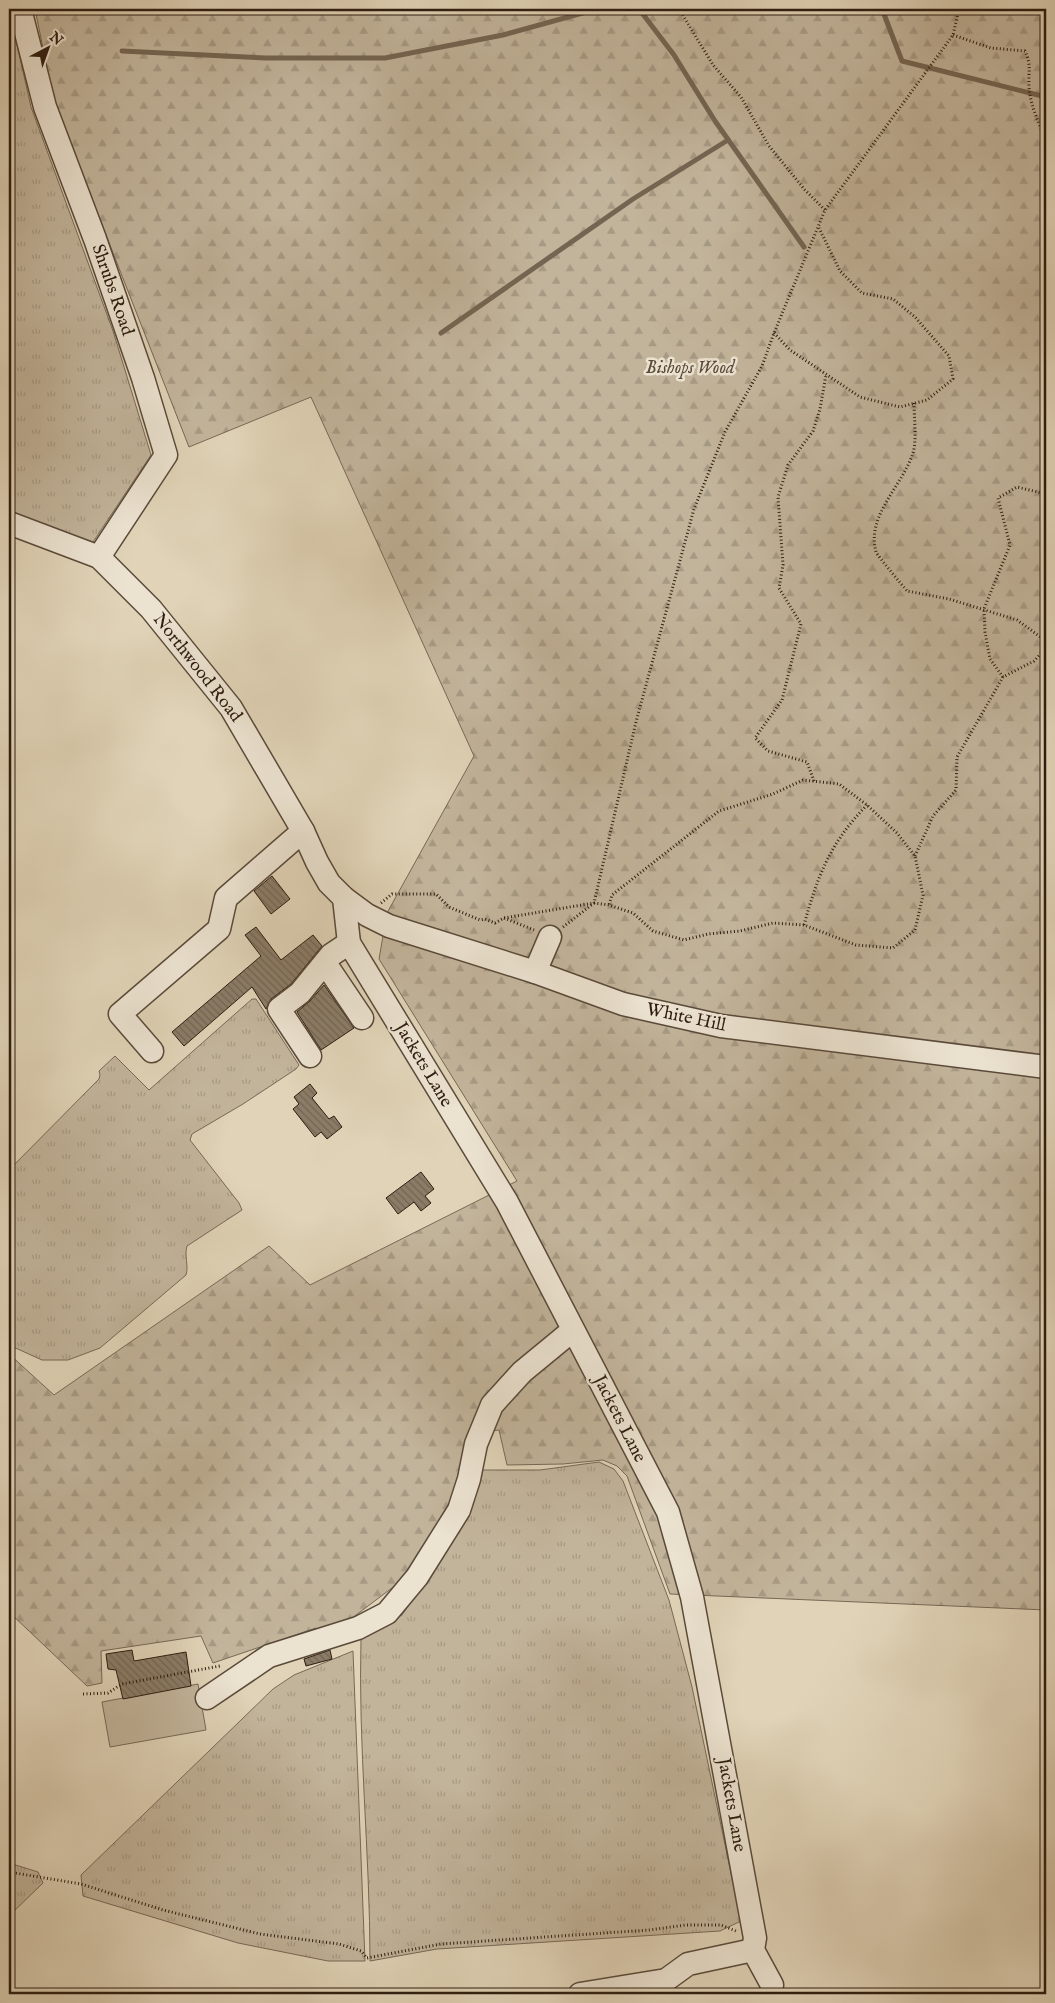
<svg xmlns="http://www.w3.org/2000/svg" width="1055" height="2003" viewBox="0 0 1055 2003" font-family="'IM FELL English',serif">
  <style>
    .grass { fill: url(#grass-tufts); stroke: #786856 }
    .forest { fill: url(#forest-firs); stroke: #786856 }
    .pitch { fill: #c2b49b; stroke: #786856 }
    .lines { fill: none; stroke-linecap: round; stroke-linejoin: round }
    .stream { stroke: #746552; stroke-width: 5 }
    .building { fill: url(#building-back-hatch); stroke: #2e1d10 }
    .minor-casing { stroke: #5a4a3a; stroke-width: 25 }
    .path { stroke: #2e1d10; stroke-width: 3; stroke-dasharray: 1 2.5; stroke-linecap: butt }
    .minor { stroke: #ebe2d0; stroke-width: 22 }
    .labels { text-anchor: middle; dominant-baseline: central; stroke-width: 5; stroke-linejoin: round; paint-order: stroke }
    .street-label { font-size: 18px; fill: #2e1d10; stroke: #ebe2d0 }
    .park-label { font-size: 18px; font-style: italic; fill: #5a4a3a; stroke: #ebe2d0 }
  </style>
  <defs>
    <pattern id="grass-tufts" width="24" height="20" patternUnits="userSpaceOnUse" patternTransform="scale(1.25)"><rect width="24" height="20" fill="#c2b49b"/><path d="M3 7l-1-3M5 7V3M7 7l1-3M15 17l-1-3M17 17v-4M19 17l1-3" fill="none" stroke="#a79a84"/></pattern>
    <pattern id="forest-firs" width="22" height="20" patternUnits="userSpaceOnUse" patternTransform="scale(1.25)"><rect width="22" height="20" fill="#c2b49b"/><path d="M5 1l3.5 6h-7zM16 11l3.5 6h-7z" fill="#a79a84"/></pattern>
    <pattern id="building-back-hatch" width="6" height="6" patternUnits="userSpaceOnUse" patternTransform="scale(1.25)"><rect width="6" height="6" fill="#8b7c67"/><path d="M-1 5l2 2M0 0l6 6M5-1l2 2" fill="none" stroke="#726553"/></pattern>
  </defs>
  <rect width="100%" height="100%" fill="#e0d3b7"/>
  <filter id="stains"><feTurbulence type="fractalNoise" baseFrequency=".004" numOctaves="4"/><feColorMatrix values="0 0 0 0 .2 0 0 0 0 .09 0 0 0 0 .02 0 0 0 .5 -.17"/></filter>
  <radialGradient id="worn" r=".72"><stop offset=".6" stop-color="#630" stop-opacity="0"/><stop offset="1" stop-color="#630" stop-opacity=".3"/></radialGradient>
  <g class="grass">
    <polygon points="9,9 31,107 113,331 151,455 93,542 9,515"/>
    <path d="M252,999H256L299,1065L296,1069L243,1104L192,1134L190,1140L239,1203L242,1210L187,1246C184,1256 189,1265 186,1275L100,1348L68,1360H42L9,1345V1170L99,1079L100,1075L99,1071L115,1056L149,1090Z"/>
    <path d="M599,1462L614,1469L623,1481L669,1600L692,1687L741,1921L720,1931L437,1949L370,1961C370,1853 358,1746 361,1638L402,1615L436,1566L481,1470H540Z"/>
    <polygon points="353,1651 365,1961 328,1961 238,1943 83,1896 81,1875 273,1689 294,1675"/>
    <polygon points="9,1863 38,1872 43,1883 9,1916"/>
  </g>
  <polygon class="forest" points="35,9 1046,9 1046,1610 670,1594 627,1476 617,1466 603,1460 563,1464 507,1465 499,1430 473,1433 463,1480 404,1579 320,1642 316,1628 213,1663 201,1636 101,1651 102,1683 87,1686 9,1612 9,1354 54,1395 269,1246 310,1285 517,1181 379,959 387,913 474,756 311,397 189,447 54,102"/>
  <polygon class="pitch" points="198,1684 206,1730 110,1747 102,1702"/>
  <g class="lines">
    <g class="stream">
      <polyline points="639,9 674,55 715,121 804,247"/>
      <polyline points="882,9 902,61 1046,97"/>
      <polyline points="122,51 266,58 385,58 503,35 597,9"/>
      <polyline points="441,333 633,199 728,140"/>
    </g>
  </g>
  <g class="building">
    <polygon points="272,876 290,899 271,914 254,891"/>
    <polygon points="256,927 281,960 313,935 322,946 291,984 271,999 266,1009 252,987 184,1046 172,1032 261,956 245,935"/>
    <polygon points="324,985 354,1028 321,1050 297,1012 310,1001"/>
    <polygon points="310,1084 317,1093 312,1098 329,1119 334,1116 342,1127 327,1139 321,1132 315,1137 293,1109 299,1104 294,1097"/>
    <polygon points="421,1172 434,1189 425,1196 431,1203 421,1211 414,1202 398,1214 386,1198"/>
    <polygon points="132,1650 134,1661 186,1652 191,1686 123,1699 116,1670 108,1669 106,1654"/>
    <polygon points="330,1650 332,1659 306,1666 304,1659"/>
  </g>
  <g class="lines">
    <defs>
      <g id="minor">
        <polyline points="20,9 45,107 95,239 143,378 166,455 99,557"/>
        <polyline points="9,523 99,557 151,609 231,708 303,831 317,862 329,883 344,898 367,915 389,926 535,972 623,1004 721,1026 1046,1067"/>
        <polyline points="344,898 349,943 507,1202 668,1512 692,1597 755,1938 753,1950 772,1985"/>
        <polyline points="325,963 362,1018"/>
        <polyline points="535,972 550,937"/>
        <polyline points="152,1051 120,1014 219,929 226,898 303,831"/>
        <polyline points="310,1056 279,1009 300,993 331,955 349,943"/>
        <polyline points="207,1698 269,1656 358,1628 387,1613 417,1577 459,1510 469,1479 476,1444 492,1405 522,1372 573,1330"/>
        <polyline points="580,1994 666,1980 688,1964 753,1950"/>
      </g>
    </defs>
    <use href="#minor" class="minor-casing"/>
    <g class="path">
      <polyline points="679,9 713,65 741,97 769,146 805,190 825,210"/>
      <path d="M953,35L991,48L1025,51C1032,67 1028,71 1029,87C1030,103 1037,119 1043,134H1046"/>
      <polyline points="774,333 790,350 860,397 900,407 927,400 953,379 949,356 915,317 893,299 862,293 840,271 818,226"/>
      <path d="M914,403C914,417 917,440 913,453C902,487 866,515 876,552C877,555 902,585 907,591L949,599L1017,620L1046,641"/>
      <polyline points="1003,677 990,659 985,632 984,609 1010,545 998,498 1017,487 1046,494"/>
      <polyline points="814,781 807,762 768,751 755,738 782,700 801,624 779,588 783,565 778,497 788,465 813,431 820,409 826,375"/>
      <polyline points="915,856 933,816 956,790 957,757 1003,677 1034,661 1046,648"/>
      <polyline points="381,903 392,894 436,894 449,907 480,920 485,919 495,923 504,918 594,903 609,905 633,913 653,931 684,940 708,934 740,931 773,923 804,925 856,945 893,948 915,930 923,895 915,856 897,833 867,805 839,784 803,780 773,794 719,811 612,895 609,905"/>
      <polyline points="504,918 534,930"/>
      <path d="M804,925C818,875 830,843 867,805"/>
      <polyline points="563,927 594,903 636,722 694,509 725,432 762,366 774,333 825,210 953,35 959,9"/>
      <polyline points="83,1694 108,1693 122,1684 220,1666"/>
      <polyline points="9,1872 81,1884 163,1910 260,1934 339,1944 361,1951 367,1958 441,1944 649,1930 686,1925 721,1925 736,1931"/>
    </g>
    <use href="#minor" class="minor"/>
  </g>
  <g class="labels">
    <g class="street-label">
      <text transform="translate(112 290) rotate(71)">Shrubs Road</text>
      <text transform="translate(197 668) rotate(52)">Northwood Road</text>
      <text transform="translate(686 1018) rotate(12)">White Hill</text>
      <text transform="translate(423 1065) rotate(59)">Jackets Lane</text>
      <text transform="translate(619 1419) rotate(63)">Jackets Lane</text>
      <text transform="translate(731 1805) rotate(80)">Jackets Lane</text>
    </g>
    <g class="park-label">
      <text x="690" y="368">Bishops Wood</text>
    </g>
  </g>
  <rect width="1055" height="2003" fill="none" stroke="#e0d3b7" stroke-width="30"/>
  <rect x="10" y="10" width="1035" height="1983" fill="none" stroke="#2e1d10" stroke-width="2.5"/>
  <rect x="15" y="15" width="1025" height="1973" fill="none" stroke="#2e1d10"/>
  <g transform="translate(48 48) rotate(41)" stroke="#ebe2d0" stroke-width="4" paint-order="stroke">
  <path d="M0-4L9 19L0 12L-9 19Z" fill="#2e1d10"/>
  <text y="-8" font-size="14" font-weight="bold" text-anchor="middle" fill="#2e1d10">N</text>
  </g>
  <rect width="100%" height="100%" filter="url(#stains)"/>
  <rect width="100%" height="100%" fill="url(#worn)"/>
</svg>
